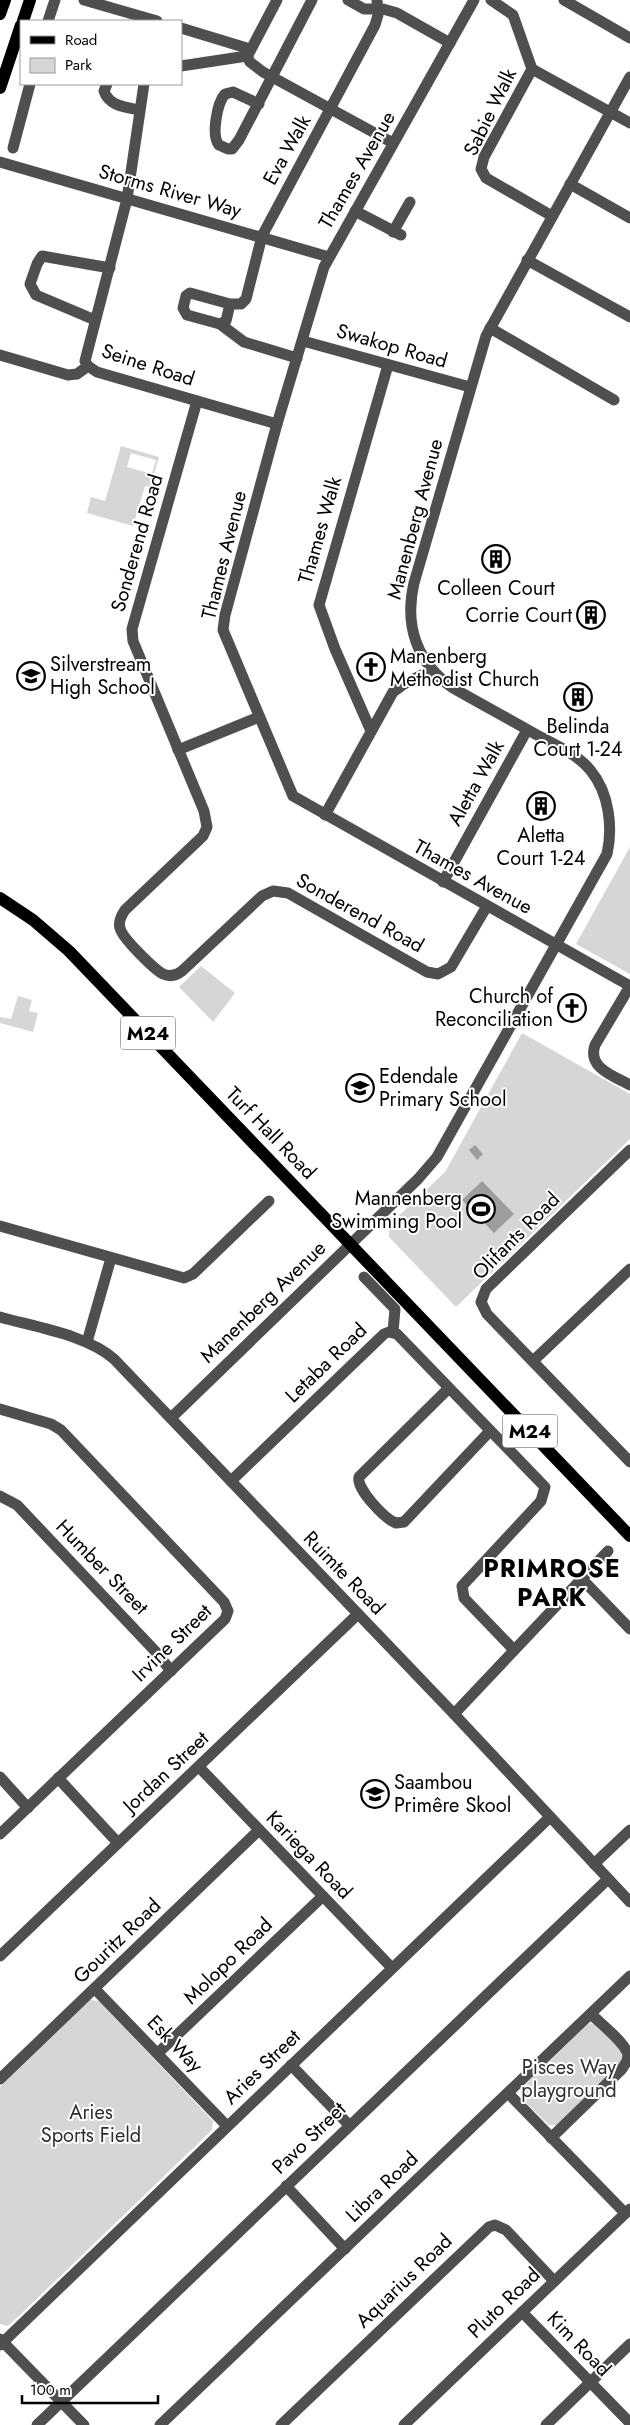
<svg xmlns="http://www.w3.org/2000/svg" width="630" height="2425" viewBox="0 0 630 2425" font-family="Jost,sans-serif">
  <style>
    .green { fill: #d6d6d6; fill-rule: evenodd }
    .water { fill: #9d9d9d }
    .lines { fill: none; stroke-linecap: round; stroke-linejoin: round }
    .minor { stroke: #4f4f4f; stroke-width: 11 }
    .major { stroke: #000; stroke-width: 12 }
    .labels { text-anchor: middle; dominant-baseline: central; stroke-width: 4; stroke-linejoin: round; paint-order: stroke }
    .shield { fill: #fff; stroke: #4c4c4c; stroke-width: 1 }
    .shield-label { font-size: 19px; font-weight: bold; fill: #000 }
    .street-label { font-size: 20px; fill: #000; stroke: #fff }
    .poi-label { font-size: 20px; fill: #000; stroke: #fff; text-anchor: start }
    .park-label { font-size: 20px; fill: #2d2d2d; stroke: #fff }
    .district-label { font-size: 25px; font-weight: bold; letter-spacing: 1px; fill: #000; stroke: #fff }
  </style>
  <rect width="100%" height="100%" fill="#fff"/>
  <g class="green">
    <path d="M121,446L159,457L150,487L145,486L133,526L87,513L91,497L105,501ZM131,453L156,460L152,474L127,467Z"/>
    <polygon points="630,847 630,974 576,944"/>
    <polygon points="201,966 235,993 213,1022 179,987"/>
    <polygon points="18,996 32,1000 29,1011 38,1013 33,1032 0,1023 0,1017 11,1019"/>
    <polygon points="522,1033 630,1094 630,1139 456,1307 389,1237 389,1225 445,1172"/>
    <polygon points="90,2000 99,2001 213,2121 212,2130 21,2314 8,2326 0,2324 0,2087"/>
    <polygon points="589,2023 598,2025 621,2051 623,2054 619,2067 557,2125 549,2125 522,2099 520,2090"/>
  </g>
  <g class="water">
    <polygon points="475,1145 483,1154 477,1160 469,1150"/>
    <polygon points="482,1181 514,1214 494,1233 462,1200"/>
  </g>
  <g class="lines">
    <g class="minor">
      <polyline points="84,0 157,21"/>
      <polyline points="348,0 364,9 383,9 397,13 450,43"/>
      <polyline points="474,0 324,267 277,424 225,615 223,630 293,796 630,986"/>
      <polyline points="491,0 513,15 532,69 484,157 481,169 486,178 552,216"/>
      <polyline points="564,0 630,38"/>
      <polyline points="48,21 55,0"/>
      <polyline points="181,28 250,49"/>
      <polyline points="248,55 277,0"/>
      <polyline points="247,56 250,62 263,72 393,143"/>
      <polyline points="181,66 247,56"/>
      <polyline points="532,69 630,123"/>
      <path d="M107,84L104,91C109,106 125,107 139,110"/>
      <polyline points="144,84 127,199 85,361 88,366 97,372 277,424"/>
      <path d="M259,104L233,92L225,94C217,103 211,136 219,145L228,149H232L239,140L312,0"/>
      <polyline points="13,148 30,84"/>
      <polyline points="0,162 329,257"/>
      <polyline points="570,184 630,218"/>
      <polyline points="355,211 401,235"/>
      <polyline points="393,232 410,202"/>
      <polyline points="527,260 630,317"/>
      <polyline points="230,304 226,321 220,324 187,315 183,308 186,296 190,293 230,304 241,304 246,299 262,236 375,25 378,15 377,0"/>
      <polyline points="95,320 36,295 30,284 37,264 42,256 110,268"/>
      <polyline points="220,324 244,342 297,358"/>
      <polyline points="490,328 614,400"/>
      <polyline points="303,341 470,387"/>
      <polyline points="0,355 68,375 77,374 88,366"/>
      <path d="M197,401L132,629L133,641L204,811L207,827L203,836L125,910C121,916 118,922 120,928C122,938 154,969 163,974C170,977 177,975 182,971L262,896L273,891L288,893L427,972L438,974L451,967L487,906"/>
      <polyline points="371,731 335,649 319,605 388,365"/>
      <polyline points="178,750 259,717"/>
      <polyline points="325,815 393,692 404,684 432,670"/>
      <polyline points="443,882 527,730"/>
      <path d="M630,986L595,1045C587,1068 614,1076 630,1085"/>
      <polyline points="630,1150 486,1289 481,1302 487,1314 630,1462"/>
      <polyline points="0,1226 184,1278 193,1274 269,1201"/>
      <polyline points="364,1277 395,1309 393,1332"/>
      <path d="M0,1317C35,1327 87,1335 114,1359L454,1714L630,1902"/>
      <polyline points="87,1342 111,1258"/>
      <polyline points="533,1361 630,1269"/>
      <path d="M449,1388L359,1477C356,1489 385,1519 396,1523L404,1522L490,1431"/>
      <polyline points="0,1409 51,1424 61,1430 224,1602 228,1611 225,1619 0,1834"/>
      <path d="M171,1418L418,1179L437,1157L607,854C613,827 609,793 591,771C578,754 555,745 537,735C509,719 481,704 453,688C417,663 404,626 414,583L486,336L630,77"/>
      <polyline points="231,1481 384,1334 389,1332 397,1334 545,1487 541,1501 462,1586 464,1598 514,1650"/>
      <polyline points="0,1496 17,1505 156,1652 171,1671"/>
      <polyline points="582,1579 630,1629"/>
      <polyline points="454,1714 608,1551"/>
      <polyline points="199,1767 392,1968"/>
      <polyline points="0,1777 28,1808"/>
      <polyline points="58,1778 118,1843"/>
      <polyline points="594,1864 630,1830"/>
      <polyline points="0,1956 358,1614"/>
      <polyline points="95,1989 227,2126"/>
      <polyline points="158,2053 323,1896"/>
      <polyline points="291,2065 349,2125"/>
      <polyline points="0,2079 259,1830"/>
      <polyline points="508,2093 625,2213"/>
      <path d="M551,2138L621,2070C625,2065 630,2058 627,2052C622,2040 600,2023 591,2014"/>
      <polyline points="286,2186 345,2249"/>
      <polyline points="522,2312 630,2423"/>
      <polyline points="0,2339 84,2425"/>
      <polyline points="0,2345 550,1817"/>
      <polyline points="37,2425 608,1879"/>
      <polyline points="160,2425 630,1976"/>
      <polyline points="281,2425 489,2227 495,2225 506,2230 554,2281"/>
      <polyline points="404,2425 630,2209"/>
      <polyline points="546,2425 630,2344"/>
    </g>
    <g class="major">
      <polyline points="0,14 5,0"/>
      <polyline points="23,21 30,0"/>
      <polyline points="0,88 21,25"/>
      <polyline points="0,898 33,920 69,951 630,1536"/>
    </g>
  </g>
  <defs>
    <symbol id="building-ring" viewBox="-11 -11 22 22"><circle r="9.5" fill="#fff" stroke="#000" stroke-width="1.5"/><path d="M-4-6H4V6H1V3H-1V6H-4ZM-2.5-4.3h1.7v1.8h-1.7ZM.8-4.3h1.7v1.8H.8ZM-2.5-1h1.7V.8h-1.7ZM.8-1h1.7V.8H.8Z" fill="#000"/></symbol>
    <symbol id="church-ring" viewBox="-11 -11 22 22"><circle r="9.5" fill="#fff" stroke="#000" stroke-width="1.5"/><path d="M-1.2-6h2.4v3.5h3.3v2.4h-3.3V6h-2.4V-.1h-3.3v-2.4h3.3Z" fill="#000"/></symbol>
    <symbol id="school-ring" viewBox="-11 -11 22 22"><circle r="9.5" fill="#fff" stroke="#000" stroke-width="1.5"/><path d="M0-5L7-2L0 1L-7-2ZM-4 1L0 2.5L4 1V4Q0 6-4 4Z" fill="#000"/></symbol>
    <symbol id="stadium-ring" viewBox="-11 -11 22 22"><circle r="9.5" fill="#fff" stroke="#000" stroke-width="1.5"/><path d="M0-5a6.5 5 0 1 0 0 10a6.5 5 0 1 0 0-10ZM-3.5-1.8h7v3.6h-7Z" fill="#000"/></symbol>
  </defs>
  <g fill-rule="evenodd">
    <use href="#building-ring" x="480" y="543" width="32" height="32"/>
    <use href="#building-ring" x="575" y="599" width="32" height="32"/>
    <use href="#church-ring" x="355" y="651" width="32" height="32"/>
    <use href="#school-ring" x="15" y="660" width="32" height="32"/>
    <use href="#building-ring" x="562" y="681" width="32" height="32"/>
    <use href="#building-ring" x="525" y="790" width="32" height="32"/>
    <use href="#church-ring" x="556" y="992" width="32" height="32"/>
    <use href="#school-ring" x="344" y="1072" width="32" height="32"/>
    <use href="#stadium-ring" x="465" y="1193" width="32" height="32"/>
    <use href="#school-ring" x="359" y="1778" width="32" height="32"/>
  </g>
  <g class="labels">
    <g class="shield">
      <rect x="120.5" y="1016.5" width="55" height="33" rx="4"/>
      <rect x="502.5" y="1414.5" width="55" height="33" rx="4"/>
    </g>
    <g class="shield-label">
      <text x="148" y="1033">M24</text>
      <text x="530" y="1431">M24</text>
    </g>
    <g class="street-label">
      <text transform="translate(490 112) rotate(-64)">Sabie Walk</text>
      <text transform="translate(287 150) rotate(-61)">Eva Walk</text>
      <text transform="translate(357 170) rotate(-60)">Thames Avenue</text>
      <text transform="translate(170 191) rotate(16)">Storms River Way</text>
      <text transform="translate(392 346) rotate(16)">Swakop Road</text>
      <text transform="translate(148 365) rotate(18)">Seine Road</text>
      <text transform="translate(415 519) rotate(-75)">Manenberg Avenue</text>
      <text transform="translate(320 530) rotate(-74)">Thames Walk</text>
      <text transform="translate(137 543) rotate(-74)">Sonderend Road</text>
      <text transform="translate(224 555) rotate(-76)">Thames Avenue</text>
      <text transform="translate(476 783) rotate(-61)">Aletta Walk</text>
      <text transform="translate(473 877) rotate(29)">Thames Avenue</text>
      <text transform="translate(360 913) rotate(29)">Sonderend Road</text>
      <text transform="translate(271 1133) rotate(46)">Turf Hall Road</text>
      <text transform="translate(516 1236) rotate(-45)">Olifants Road</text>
      <text transform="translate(263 1302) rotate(-44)">Manenberg Avenue</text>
      <text transform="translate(326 1363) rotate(-44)">Letaba Road</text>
      <text transform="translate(102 1567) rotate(46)">Humber Street</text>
      <text transform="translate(344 1573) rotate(46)">Ruimte Road</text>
      <text transform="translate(172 1643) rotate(-44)">Irvine Street</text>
      <text transform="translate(166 1772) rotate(-43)">Jordan Street</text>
      <text transform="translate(309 1855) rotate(46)">Kariega Road</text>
      <text transform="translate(117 1941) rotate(-44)">Gouritz Road</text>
      <text transform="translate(228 1961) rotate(-44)">Molopo Road</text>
      <text transform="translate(175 2044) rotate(46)">Esk Way</text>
      <text transform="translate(262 2067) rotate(-44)">Aries Street</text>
      <text transform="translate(309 2138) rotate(-44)">Pavo Street</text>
      <text transform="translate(382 2187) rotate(-44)">Libra Road</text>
      <text transform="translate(404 2281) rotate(-44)">Aquarius Road</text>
      <text transform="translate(504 2303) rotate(-44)">Pluto Road</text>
      <text transform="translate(579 2344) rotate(46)">Kim Road</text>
    </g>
    <g class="poi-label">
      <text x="496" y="588" text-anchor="middle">Colleen Court</text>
      <text x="572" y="615" text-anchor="end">Corrie Court</text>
      <text x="390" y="656">Manenberg<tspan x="390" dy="23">Methodist Church</tspan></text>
      <text x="50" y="664">Silverstream<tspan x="50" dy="23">High School</tspan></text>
      <text x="578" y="726" text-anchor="middle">Belinda<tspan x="578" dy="23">Court 1-24</tspan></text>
      <text x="541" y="835" text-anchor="middle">Aletta<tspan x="541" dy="23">Court 1-24</tspan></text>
      <text x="553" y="996" text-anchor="end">Church of<tspan x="553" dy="23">Reconciliation</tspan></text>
      <text x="379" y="1076">Edendale<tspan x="379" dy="23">Primary School</tspan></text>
      <text x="462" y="1198" text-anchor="end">Mannenberg<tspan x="462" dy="23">Swimming Pool</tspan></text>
      <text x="394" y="1782">Saambou<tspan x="394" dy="23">Primêre Skool</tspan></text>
    </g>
    <g class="park-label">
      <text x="569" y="2067">Pisces Way<tspan x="569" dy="23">playground</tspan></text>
      <text x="91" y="2112">Aries<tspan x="91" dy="23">Sports Field</tspan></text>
    </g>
    <g class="district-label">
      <text x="552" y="1568">PRIMROSE<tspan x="552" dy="29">PARK</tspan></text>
    </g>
  </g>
  <rect x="20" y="20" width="162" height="65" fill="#ffffff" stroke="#999999"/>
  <rect x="30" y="36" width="25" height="8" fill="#000000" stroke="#999999"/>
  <text x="65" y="45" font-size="15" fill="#000000">Road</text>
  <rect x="30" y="58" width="25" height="15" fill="#d6d6d6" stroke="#999999"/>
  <text x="65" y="70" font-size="15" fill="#000000">Park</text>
  <path d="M22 2395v8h136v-8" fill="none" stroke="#000000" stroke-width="2.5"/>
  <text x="30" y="2395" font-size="15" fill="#000000" stroke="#ffffff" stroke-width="4" paint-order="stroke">100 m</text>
</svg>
